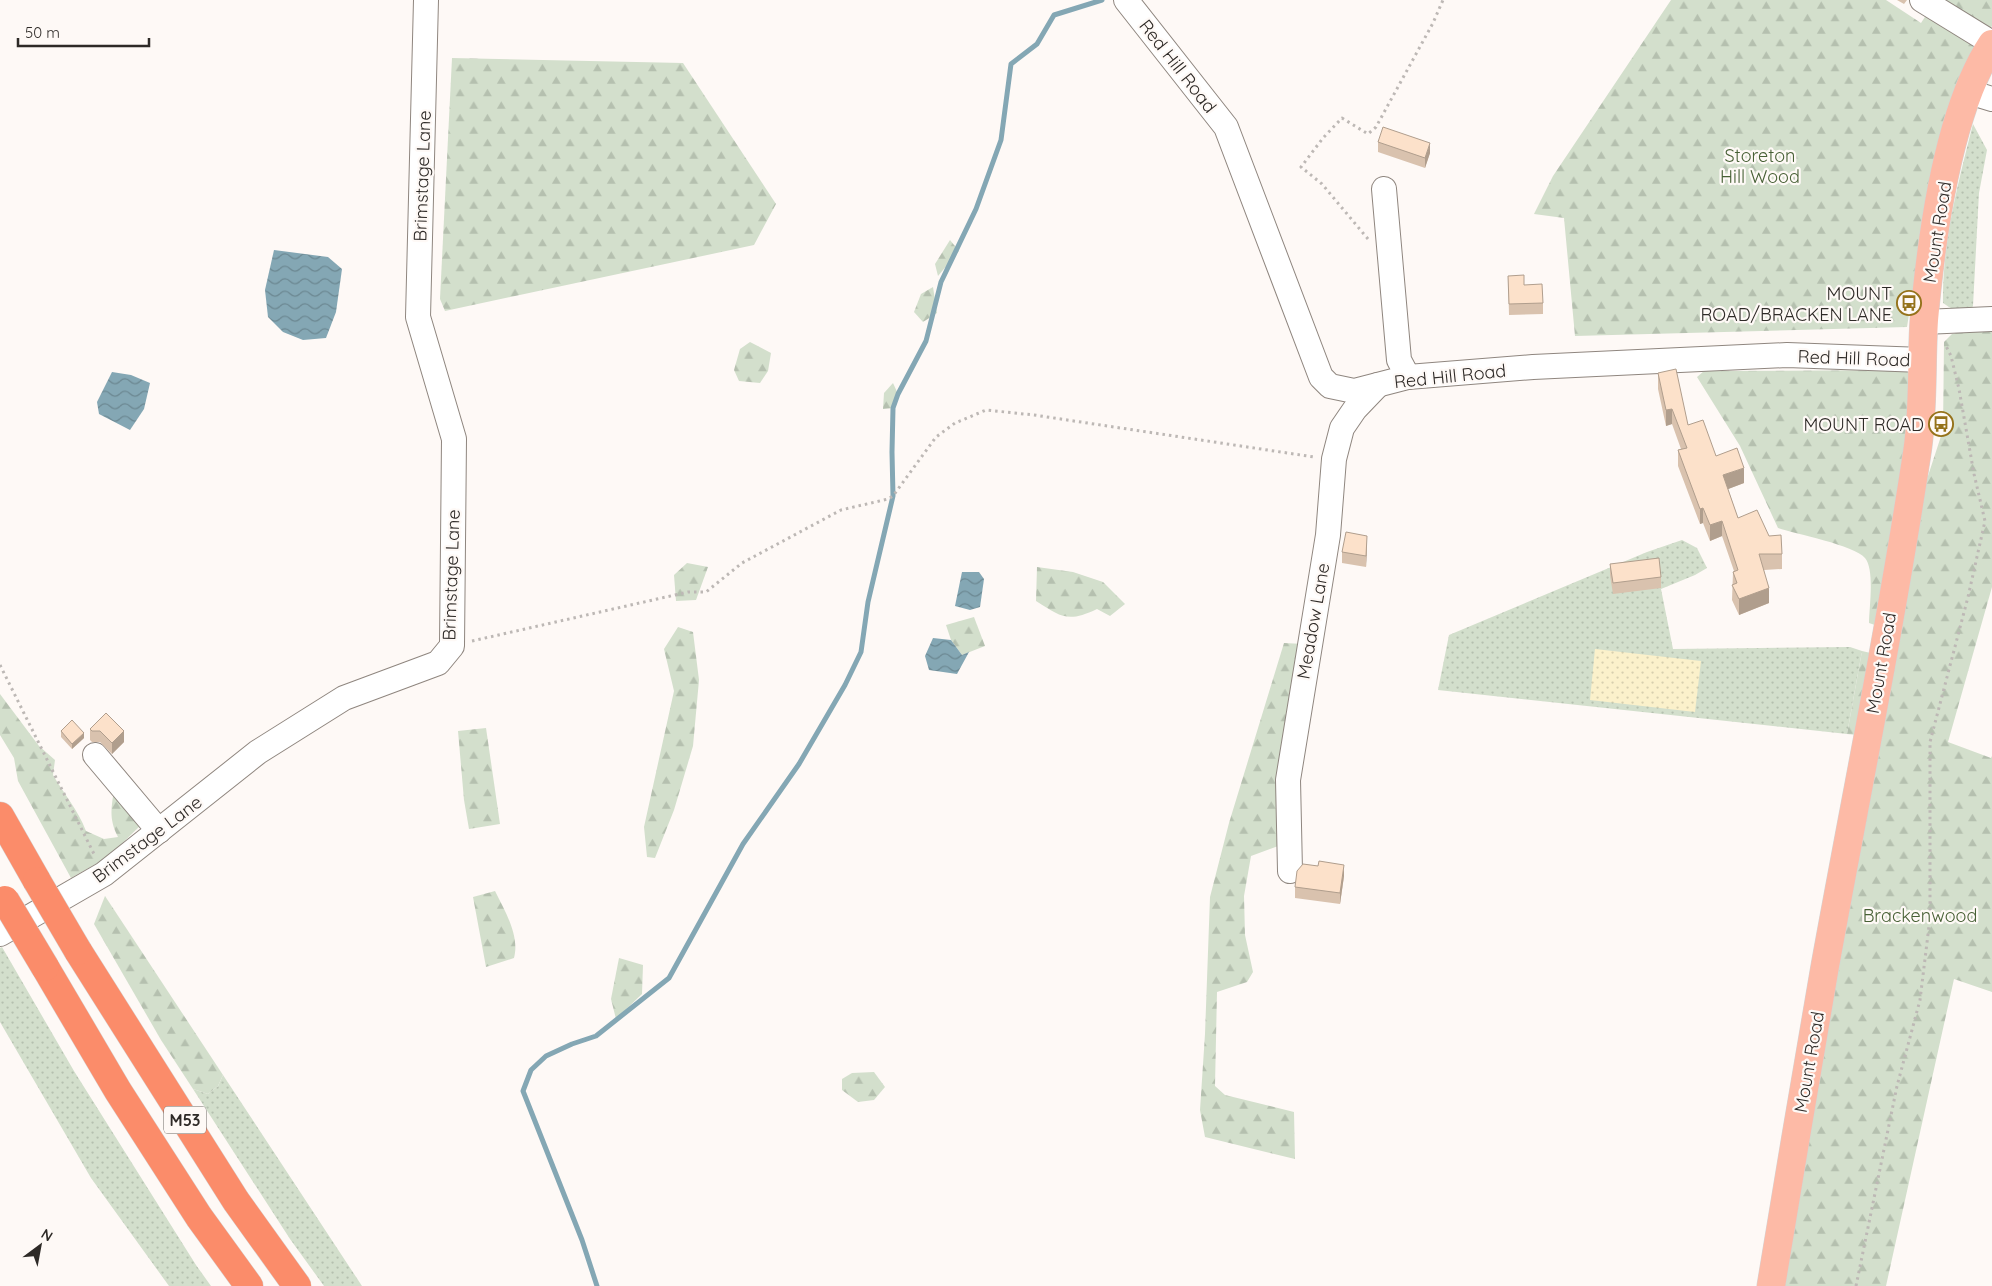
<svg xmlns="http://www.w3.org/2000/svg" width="1992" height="1286" viewBox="0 0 1992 1286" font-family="Quicksand,sans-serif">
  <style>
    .grass { fill: url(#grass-dots) }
    .forest { fill: url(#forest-firs) }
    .sand { fill: url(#sand-dots) }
    .water { fill: url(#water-waves) }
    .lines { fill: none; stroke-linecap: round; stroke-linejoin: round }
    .stream { stroke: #84a7b4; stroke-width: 5 }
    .minor-casing { stroke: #8f867f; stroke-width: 26 }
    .major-casing { stroke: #d5d4d4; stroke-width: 29 }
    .highway-casing { stroke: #d5d4d4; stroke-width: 29 }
    .path { stroke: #bdb8b5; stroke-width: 3; stroke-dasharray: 2.5 4; stroke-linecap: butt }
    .minor { stroke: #fff; stroke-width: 24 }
    .major { stroke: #fdbaa6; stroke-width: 28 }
    .highway { stroke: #fb8c6a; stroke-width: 28 }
    .highway-bridge-casing { stroke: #d5d4d4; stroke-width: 29; stroke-linecap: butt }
    .highway-bridge { stroke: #fb8c6a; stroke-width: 28 }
    .wall { fill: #d9c2ae }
    .shaded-wall { fill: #b09e8d }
    .building { fill: #fce1ca; stroke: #b09e8d }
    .labels { text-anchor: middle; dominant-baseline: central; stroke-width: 4.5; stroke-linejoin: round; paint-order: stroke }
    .shield { fill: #fef9f6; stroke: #6c6865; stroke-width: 1 }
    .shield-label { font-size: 16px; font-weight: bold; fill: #2e2a27 }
    .street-label { font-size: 18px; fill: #2e2a27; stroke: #fef9f6 }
    .park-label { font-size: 18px; fill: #476035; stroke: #fef9f6 }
    .poi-label { font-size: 18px; fill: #2e2a27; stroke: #fef9f6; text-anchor: end }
  </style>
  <defs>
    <pattern id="grass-dots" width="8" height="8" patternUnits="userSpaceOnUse" patternTransform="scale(1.25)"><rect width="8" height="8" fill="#d3dfcc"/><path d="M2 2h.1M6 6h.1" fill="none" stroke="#b5c0af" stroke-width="1.8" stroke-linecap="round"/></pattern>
    <pattern id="forest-firs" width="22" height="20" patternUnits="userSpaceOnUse" patternTransform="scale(1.25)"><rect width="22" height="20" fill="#d3dfcc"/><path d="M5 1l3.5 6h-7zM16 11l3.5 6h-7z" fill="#b5c0af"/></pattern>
    <pattern id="sand-dots" width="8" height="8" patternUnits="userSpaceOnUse" patternTransform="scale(1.25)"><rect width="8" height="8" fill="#fbf1cb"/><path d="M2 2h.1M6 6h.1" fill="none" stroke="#d7cfae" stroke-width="1.8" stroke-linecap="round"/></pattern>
    <pattern id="water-waves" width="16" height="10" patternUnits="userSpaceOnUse" patternTransform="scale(1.25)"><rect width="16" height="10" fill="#84a7b4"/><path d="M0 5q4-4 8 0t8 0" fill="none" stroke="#6c8892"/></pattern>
  </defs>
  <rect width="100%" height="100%" fill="#fef9f6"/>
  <g class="grass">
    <path d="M1973,124L1987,150L1979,193L1973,306L1969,312C1959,312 1951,309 1943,303C1942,243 1958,183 1973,124Z"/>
    <polygon points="1682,540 1697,548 1707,568 1695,575 1661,589 1673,649 1850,647 1862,651 1847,734 1438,690 1449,635 1647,552"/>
    <polygon points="2,947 74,1071 196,1265 211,1286 169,1286 91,1178 0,1022 0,948"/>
    <polygon points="223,1075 362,1286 324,1286 290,1239 193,1089 208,1094 218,1086"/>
  </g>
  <g class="forest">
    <polygon points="1671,0 1886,0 1921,23 1934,3 1930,0 1992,0 1992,26 1960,79 1926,205 1907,327 1575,336 1564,218 1534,214 1553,176"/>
    <polygon points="452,58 683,63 776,204 754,245 445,311 440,299"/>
    <polygon points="950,240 959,251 938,276 935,264"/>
    <polygon points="933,287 937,313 923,322 914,312 921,294"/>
    <polygon points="1974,329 1992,332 1992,587 1948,742 1991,758 1992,756 1992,992 1954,979 1886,1286 1783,1286 1868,802 1927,479 1943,430 1944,342 1952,334"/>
    <polygon points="750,342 771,353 768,371 760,383 739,381 734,370 740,349"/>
    <path d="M1913,370L1893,547L1881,627L1869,623C1869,608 1875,570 1865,558C1854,545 1796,534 1778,528L1740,446L1697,377L1704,371Z"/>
    <polygon points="893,383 898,394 893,408 883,409 884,393"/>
    <polygon points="687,563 708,567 696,600 676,601 674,575"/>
    <path d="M1037,567L1073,572L1103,582L1125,604L1110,616L1097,609C1068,623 1061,617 1036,601Z"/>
    <polygon points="974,617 985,646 962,655 951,640 946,625"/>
    <polygon points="678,627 693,632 699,680 693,746 674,810 655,858 647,857 644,827 674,691 664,649"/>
    <polygon points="1284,643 1304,644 1281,845 1251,856 1244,896 1245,935 1253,972 1247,982 1217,992 1215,1086 1225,1095 1294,1112 1295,1159 1205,1137 1200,1110 1205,1034 1210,897 1229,823"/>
    <polygon points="1862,651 1875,654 1857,735 1847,734"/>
    <path d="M0,694L39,746L55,760L53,775C64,794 78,810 86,831L104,839L118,837C109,820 111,809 114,790L142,824L108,857L71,878L18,781L14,758L0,735Z"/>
    <polygon points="486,728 500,824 469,829 464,800 458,731"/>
    <path d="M495,891C505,911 520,936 514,958L486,967L473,897Z"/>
    <polygon points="105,896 223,1075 218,1086 208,1094 193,1089 161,1040 94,924"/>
    <polygon points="619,958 643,965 642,994 616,1019 611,999"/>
    <polygon points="874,1072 885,1087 874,1100 858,1102 842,1090 842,1079 852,1073"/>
  </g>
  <polygon class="sand" points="1595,649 1701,661 1695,712 1590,700"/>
  <g class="water">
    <polygon points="274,250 328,257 342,269 336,312 326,338 303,340 283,332 268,317 265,290"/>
    <polygon points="112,372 131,375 150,383 144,409 130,430 99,414 97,402"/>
    <polygon points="962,572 979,572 984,579 980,607 970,610 955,606"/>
    <polygon points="933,638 951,640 962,655 969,652 957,674 929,670 925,656"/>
  </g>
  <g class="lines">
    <polyline class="stream" points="597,1286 582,1240 523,1091 531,1070 546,1056 572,1044 596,1036 669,978 743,844 799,764 845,685 861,652 868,602 893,496 892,452 893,408 898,394 926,341 941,282 976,209 1001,140 1011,64 1037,44 1054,15 1102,0"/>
    <defs>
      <g id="minor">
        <polyline points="1126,0 1226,127 1321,377 1330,386 1354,391 1408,377 1533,367 1787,355 1923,360"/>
        <polyline points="1922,0 1992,43"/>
        <polyline points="1969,92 1992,99"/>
        <polyline points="1384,189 1399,360 1408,377"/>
        <polyline points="1924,322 1992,319"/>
        <polyline points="95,755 159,831"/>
        <polyline points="1290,871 1288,780 1328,535 1334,459 1342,428 1355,409 1378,385"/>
        <polyline points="0,934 104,874 258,752 344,698 438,663 452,646 454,439 418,317 426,0"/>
      </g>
      <path id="major" d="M1771,1286C1789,1179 1806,1073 1825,966C1856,795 1891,625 1917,453C1924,409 1921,364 1924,320C1931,240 1948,111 1992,44"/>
      <g id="highway">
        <polyline points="0,816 37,881"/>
        <polyline points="78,951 236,1201 297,1286"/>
        <polyline points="45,967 118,1091 199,1217 249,1286"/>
      </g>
    </defs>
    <use href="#minor" class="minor-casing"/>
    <use href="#major" class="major-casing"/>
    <use href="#highway" class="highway-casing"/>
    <g class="path">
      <polyline points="1368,239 1322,184 1301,167 1323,138 1342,118 1368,134 1376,127 1433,23 1443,0"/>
      <polyline points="472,641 688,592 706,592 742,563 841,510 888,499 893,496 936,437 955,423 986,410 1034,415 1314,457"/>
      <polyline points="0,665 95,856"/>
      <polyline points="1856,1286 1897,1086 1920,1000 1930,918 1930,742 1968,597 1985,521 1974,474 1959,389 1951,356 1946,346"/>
    </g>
    <use href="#minor" class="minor"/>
    <use href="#major" class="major"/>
    <use href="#highway" class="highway"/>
    <defs>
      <g id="highway-bridge">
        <polyline points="37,881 78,951"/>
        <polyline points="5,900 45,967"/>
      </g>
    </defs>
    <use href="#highway-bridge" class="highway-bridge-casing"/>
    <use href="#highway-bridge" class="highway-bridge"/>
  </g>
  <g class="wall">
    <polygon points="1897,0 1907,0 1904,4"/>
    <polygon points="1378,142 1430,153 1425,168 1378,152"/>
    <polygon points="1508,276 1524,285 1543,303 1543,314 1509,315"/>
    <polygon points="1658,373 1688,425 1716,456 1744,483 1728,489 1738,518 1769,536 1782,554 1782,569 1764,570 1769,603 1739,615 1732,600 1733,572 1734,571 1722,536 1710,541 1703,523 1700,524 1678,466 1678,450 1681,449 1672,424 1666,426 1658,389"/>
    <polygon points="1367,547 1366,567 1342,563 1342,552"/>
    <polygon points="1610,564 1661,577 1661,588 1613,594 1610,575"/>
    <polygon points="106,713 124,742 112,754 100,742 92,742 90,740 90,729"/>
    <polygon points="61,731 84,738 72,749 61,737"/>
    <polygon points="1344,876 1340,904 1295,898 1295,887"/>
  </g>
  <g class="shaded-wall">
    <polygon points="1430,143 1430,153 1425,168 1425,158"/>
    <polygon points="1672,409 1672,424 1666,426 1666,410"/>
    <polygon points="1744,468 1744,483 1723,491 1723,475"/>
    <polygon points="1703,508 1703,523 1700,524 1700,509"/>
    <polygon points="1722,521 1722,536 1710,541 1710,525"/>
    <polygon points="1367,536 1367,547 1366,567 1366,556"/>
    <polygon points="1769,588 1769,603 1739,615 1739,599"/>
    <polygon points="124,731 124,742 112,754 112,743"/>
    <polygon points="84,733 84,738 72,749 72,744"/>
    <polygon points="1344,865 1344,876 1340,904 1340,893"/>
  </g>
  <g class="building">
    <polygon points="1383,127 1430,143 1425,158 1378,142"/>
    <polygon points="1524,275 1524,285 1542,284 1543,303 1509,304 1508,276"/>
    <polygon points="1676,369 1688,425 1703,420 1716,456 1737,448 1744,468 1723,475 1738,518 1757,510 1769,536 1781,535 1782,554 1759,554 1769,588 1739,599 1732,585 1737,583 1733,572 1738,570 1722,521 1710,525 1703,508 1700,509 1678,450 1687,448 1672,409 1666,410 1658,373"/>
    <polygon points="1346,532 1367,536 1366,556 1342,552"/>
    <polygon points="1659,558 1661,577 1613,583 1610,564"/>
    <polygon points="106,713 124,731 112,743 100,731 92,731 90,729"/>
    <polygon points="72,720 84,733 72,744 61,731"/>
    <polygon points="1319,861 1344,865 1340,893 1295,887 1297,871 1303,864 1318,866"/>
  </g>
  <defs>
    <symbol id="bus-ring" viewBox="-11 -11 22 22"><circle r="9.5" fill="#fef9f6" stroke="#95721a" stroke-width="1.5"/><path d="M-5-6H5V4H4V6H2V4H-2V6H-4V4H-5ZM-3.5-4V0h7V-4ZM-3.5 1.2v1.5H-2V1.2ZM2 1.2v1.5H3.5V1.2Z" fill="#95721a"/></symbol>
  </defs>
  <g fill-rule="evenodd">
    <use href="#bus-ring" x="1895" y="289" width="28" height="28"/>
    <use href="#bus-ring" x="1927" y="410" width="28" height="28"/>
  </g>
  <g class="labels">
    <rect class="shield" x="164" y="1106.5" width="42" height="27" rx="4"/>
    <g class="shield-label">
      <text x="185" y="1120">M53</text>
    </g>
    <g class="street-label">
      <text transform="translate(1178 66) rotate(52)">Red Hill Road</text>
      <text transform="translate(422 176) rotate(-88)">Brimstage Lane</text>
      <text transform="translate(1937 232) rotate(-81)">Mount Road</text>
      <text transform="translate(1854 358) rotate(2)">Red Hill Road</text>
      <text transform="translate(1450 376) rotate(-6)">Red Hill Road</text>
      <text transform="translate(451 575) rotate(-88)">Brimstage Lane</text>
      <text transform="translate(1313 621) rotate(-80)">Meadow Lane</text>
      <text transform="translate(1881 663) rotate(-80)">Mount Road</text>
      <text transform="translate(147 839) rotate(-37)">Brimstage Lane</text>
      <text transform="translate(1809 1062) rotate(-80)">Mount Road</text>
    </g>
    <g class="park-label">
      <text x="1760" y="155">Storeton<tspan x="1760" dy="21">Hill Wood</tspan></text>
      <text x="1920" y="915">Brackenwood</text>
    </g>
    <g class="poi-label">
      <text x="1892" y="293">MOUNT<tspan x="1892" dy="21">ROAD/BRACKEN LANE</tspan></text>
      <text x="1924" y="424">MOUNT ROAD</text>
    </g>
  </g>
  <g transform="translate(40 1246) rotate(32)" stroke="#fef9f6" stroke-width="4" paint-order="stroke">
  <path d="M0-4L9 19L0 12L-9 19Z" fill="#2e2a27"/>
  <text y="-8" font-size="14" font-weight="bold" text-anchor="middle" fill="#2e2a27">N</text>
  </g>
  <path d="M18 38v8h131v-8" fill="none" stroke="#2e2a27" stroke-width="2.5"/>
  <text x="25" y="38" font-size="15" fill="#2e2a27" stroke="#fef9f6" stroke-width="4" paint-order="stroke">50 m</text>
</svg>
